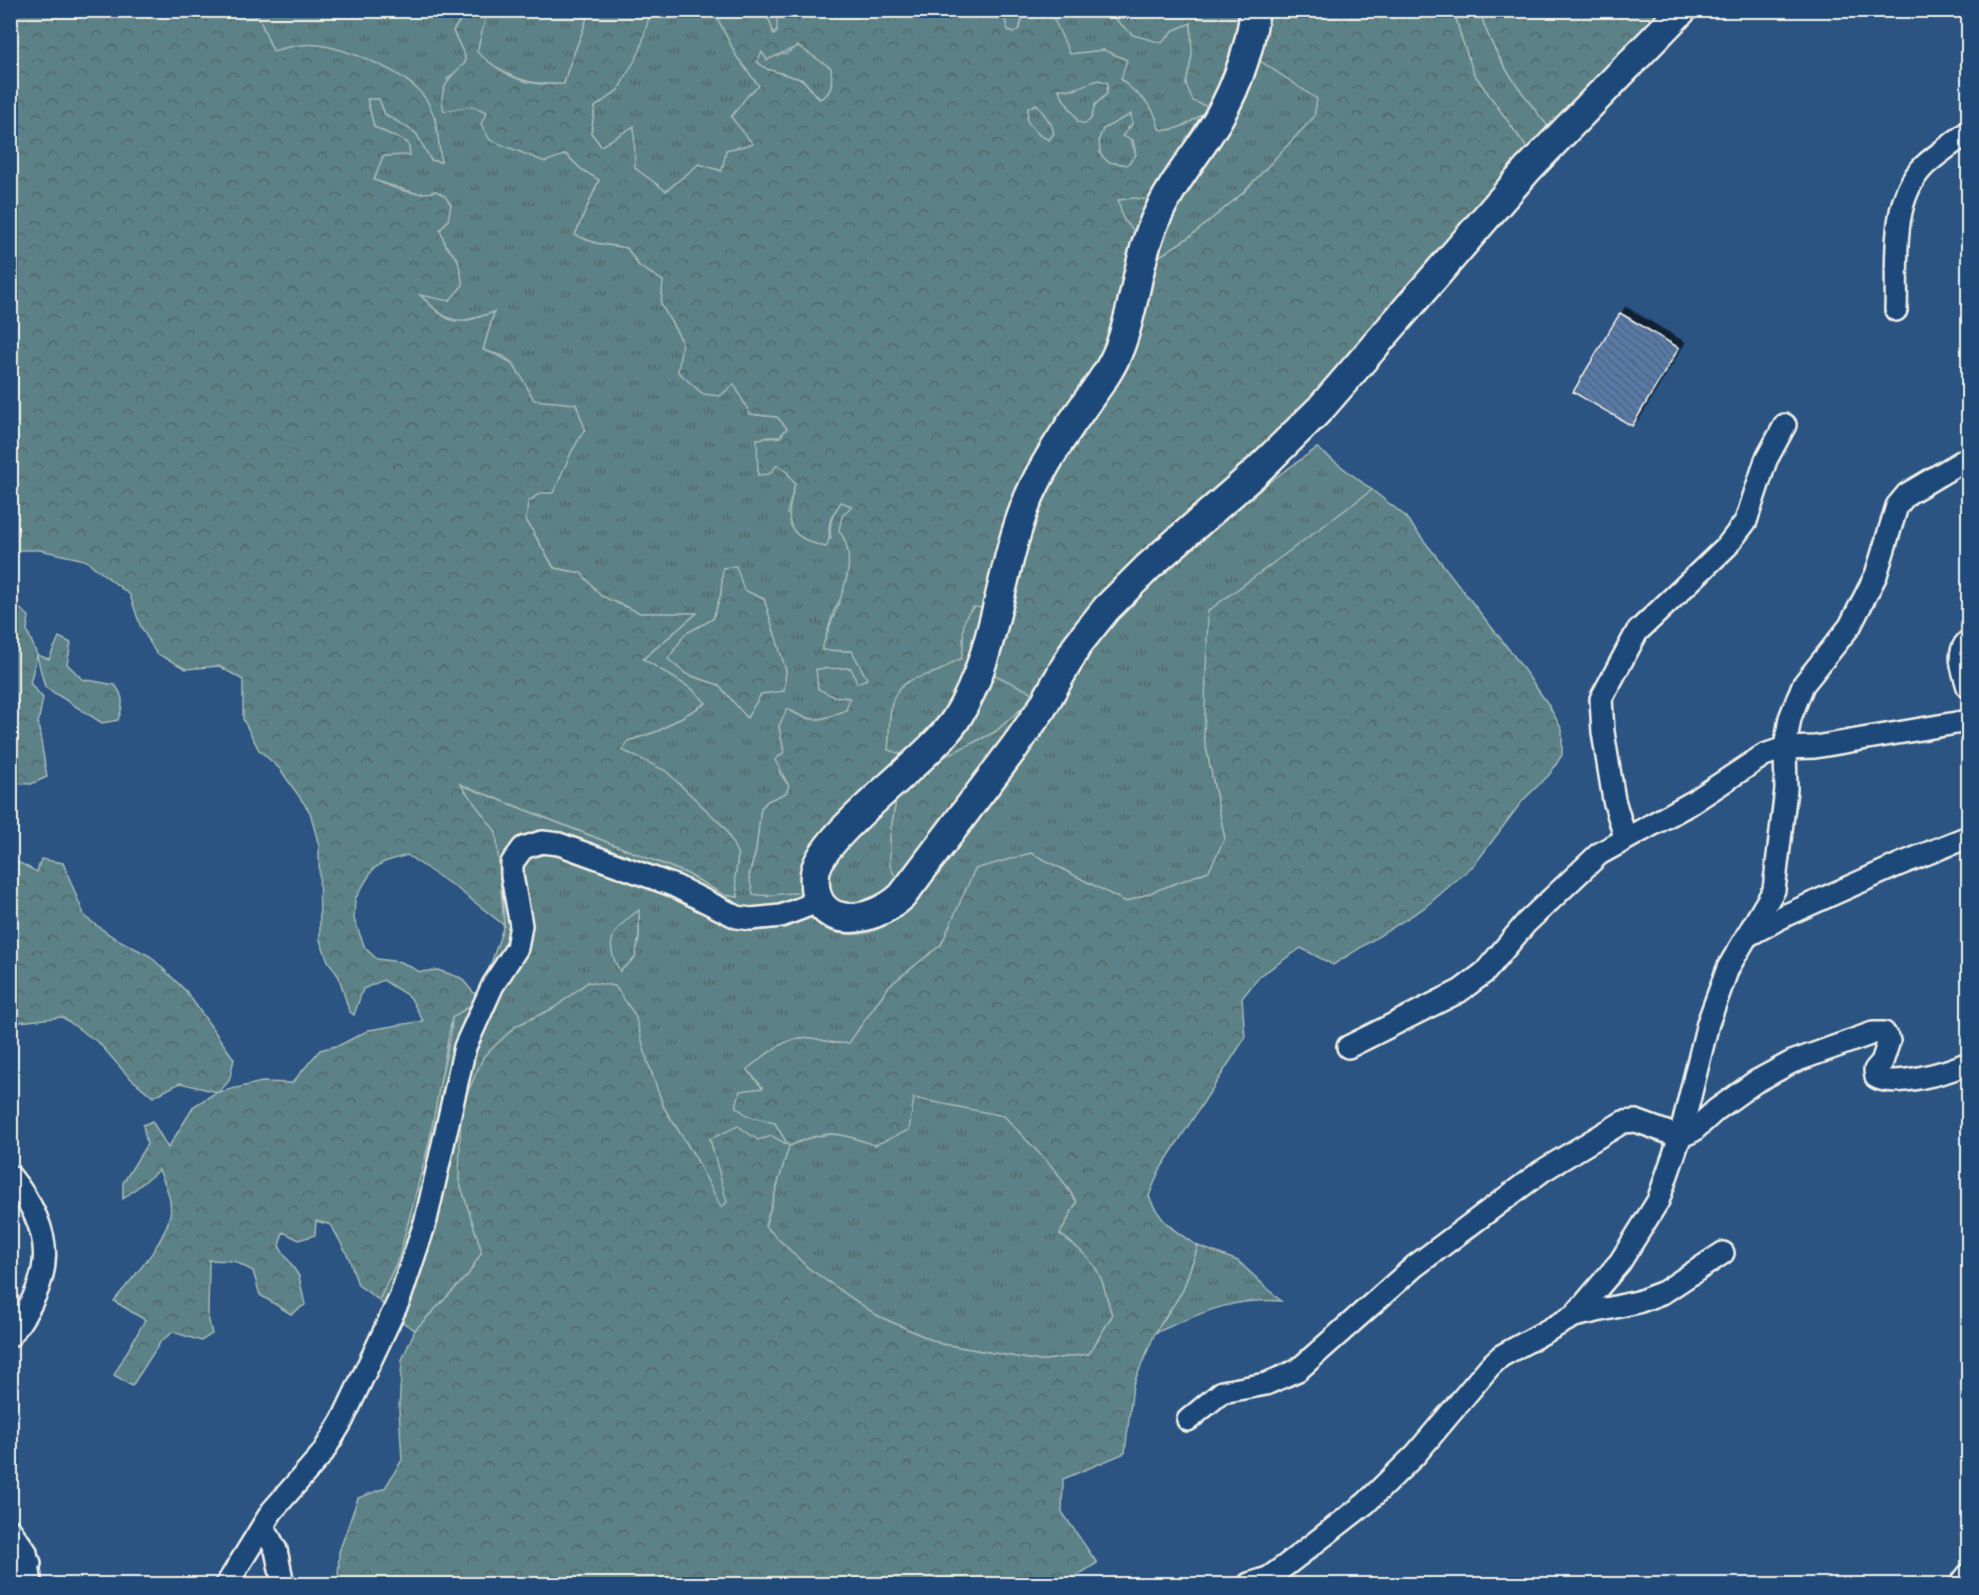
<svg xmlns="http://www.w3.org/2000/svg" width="1979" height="1595" viewBox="0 0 1979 1595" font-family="'Gochi Hand',sans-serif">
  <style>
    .grass { fill: url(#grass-tufts); stroke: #a8b9b7; stroke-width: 1.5; fill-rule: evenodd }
    .forest { fill: url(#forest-crowns); stroke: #a8b9b7; stroke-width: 1.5; fill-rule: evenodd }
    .building { fill: url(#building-back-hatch); stroke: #f4f1e8; stroke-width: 1.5; filter: url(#shadow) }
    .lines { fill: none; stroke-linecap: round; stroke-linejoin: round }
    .street-casing { stroke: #f4f1e8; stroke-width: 26 }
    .secondary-casing { stroke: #f4f1e8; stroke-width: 33 }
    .street { stroke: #1f4a7a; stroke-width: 21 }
    .secondary { stroke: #1f4a7a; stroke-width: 28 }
  </style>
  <defs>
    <pattern id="grass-tufts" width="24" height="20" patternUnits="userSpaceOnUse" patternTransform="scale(1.5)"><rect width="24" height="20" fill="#5b8186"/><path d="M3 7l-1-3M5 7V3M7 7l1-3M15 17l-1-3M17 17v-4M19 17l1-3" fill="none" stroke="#536769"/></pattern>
    <pattern id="forest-crowns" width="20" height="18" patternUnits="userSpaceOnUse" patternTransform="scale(1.5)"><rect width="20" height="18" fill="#5b8186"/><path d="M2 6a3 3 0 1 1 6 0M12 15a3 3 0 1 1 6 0" fill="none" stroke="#536769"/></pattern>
    <pattern id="building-back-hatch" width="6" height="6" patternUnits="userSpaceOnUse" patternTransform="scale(1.5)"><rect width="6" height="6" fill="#597aa7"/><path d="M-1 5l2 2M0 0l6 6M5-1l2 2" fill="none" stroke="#52647b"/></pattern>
    <filter id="shadow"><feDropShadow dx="5.5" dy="-5.5" stdDeviation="0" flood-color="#0009"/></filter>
  </defs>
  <rect width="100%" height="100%" fill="#2b5483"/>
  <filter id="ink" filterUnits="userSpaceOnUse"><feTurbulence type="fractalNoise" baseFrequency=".0167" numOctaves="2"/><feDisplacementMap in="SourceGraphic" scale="12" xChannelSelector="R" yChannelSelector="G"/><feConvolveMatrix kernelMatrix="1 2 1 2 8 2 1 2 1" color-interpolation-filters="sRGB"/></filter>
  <g filter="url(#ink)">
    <g class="grass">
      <path d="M216,11H466L453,31L465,56V64L447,79L471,106L488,112L565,154L581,169L599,180L575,235L596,243L627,248L639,266L664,281L661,304L682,341L679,372L703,394L734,383L757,415L777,417L787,428L780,437H764L758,460V475L777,465L787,472L795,484L787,514L831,539C828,523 833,514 841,501L853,507L848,543L850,559L844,593L834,610L822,650L852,651L867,679L833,696L850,698L846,710C821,722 811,724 788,709L779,726L784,752L779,772L789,786L786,793L768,801L761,808L756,851L749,875L767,897L782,892L800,893C817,943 866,945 903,914L1032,743L1099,628L1217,519L1317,448L1372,490L1303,542L1204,737L1225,838L1209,871L1126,902L1031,853L976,869L941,945L889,986L849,1044C832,1045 826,1040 811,1038C788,1034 765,1056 747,1069L763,1089L748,1116L775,1123L789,1146C829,1129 835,1132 875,1145L914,1097L1004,1115L1056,1171L1077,1202L1060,1234C1099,1263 1100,1270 1112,1316L1089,1354L1039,1361L941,1344L878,1316L808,1268L765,1226L789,1146L758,1140L710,1139L728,1202L721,1208L694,1155L664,1108L648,1063L588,982L554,1008L516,1026L459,1180L482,1252L468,1275L415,1330L391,1315L379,1300L399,1257L451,1035L452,1018L479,999L504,925L502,877L459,784L686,873L724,895L738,897L735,878L738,855L725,828L666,772L622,750L628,741L658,731L706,703L692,689L643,659L696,614L640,613L601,596L581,573L554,568L526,520L528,502L540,493L585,429L534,401L514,364L503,356L483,350L494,312C453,326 449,323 419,294L458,260L446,246L440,230L448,220L436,191L422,195L374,180L383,156L410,154L408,143L374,127L367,99H379L385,114L416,133L431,160L441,162L435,118L293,46L273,51L258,16ZM723,568L744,590L764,599L786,671L761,694L747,717L719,685L686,674L685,634L713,619L721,594ZM638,910C641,936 641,954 620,971Z"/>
      <path d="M487,11H589C583,36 570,58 564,84C526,86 505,76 476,52Z"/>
      <polygon points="644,11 714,11 737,57 760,86 748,95 753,144 722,171 699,164 666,191 601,146 591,133 595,107 618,90 649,17"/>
      <polygon points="761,11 788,11 774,35 770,22"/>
      <polygon points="1002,11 1025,11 1019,29 1013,33 1008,30"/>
      <path d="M1047,11H1106L1133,35L1174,30L1191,23L1192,56L1186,84L1212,108C1196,118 1179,134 1159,129C1153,99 1137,100 1121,78C1114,70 1110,59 1104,50L1070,54Z"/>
      <path d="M1454,11H1480C1492,57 1521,91 1550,129L1529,151L1474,74L1460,34Z"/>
      <path d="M798,46L832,68C832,81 833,94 820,99L803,80L767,69L757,62L762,52L786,54Z"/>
      <polygon points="1259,60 1318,99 1314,117 1243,193 1191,236 1154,260 1163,229"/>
      <path d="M1099,80L1108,83L1107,94L1095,105L1091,119L1085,124L1078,122C1073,109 1062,102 1059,89L1075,90L1085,83Z"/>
      <polygon points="1037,104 1051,123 1054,133 1049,140 1039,135 1027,122 1028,108"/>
      <polygon points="1131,113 1132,125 1127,128 1136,155 1127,165 1108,162 1100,154 1099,139 1103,129"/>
      <polygon points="1134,198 1150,200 1135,232 1123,219 1118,200"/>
      <path d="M979,606L985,608L980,631L950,707L907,761L888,750C890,731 888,713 894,695C902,672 940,679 952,661C963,644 957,611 979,606Z"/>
      <polygon points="989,672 1037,695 995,732 932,763"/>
      <path d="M896,801C891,828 885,854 897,880C889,888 879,900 868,904C845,912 824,895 829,870C834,848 879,816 896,801Z"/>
      <path d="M1198,1246L1238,1261L1281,1301C1231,1297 1199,1314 1155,1333L1183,1290Z"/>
    </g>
    <g class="forest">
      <path d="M216,10L258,16L273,51C288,47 304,43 319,45C350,50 398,69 420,92C438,110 438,139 441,162L431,160L416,133L385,114L379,99H367L374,127L408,143L410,155L383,156L374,180C395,188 414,198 436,191L445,196L451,205L448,220L440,230L446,246L458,260L463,285L449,301L420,295C451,325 452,327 494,312L483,350C517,360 518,371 534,400L576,404L585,429L572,451L553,493H540L528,502L526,520L554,568L581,573L601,596L640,613H697L643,659L692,689L706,703L658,731L628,741L622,750L666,771L725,828L738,855L735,878L738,897L724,895L686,873L460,784L496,832L504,925L459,890L407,855L384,862L373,869L355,899L354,919L365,948L377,959L401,962L420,972L438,970L461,978L479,999L452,1018L429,1143L399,1257L379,1300L358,1285L349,1258L331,1225L316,1221L315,1235L299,1240L283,1232L279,1246L299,1276L305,1305L291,1314L260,1295L253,1271L234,1261L209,1260L208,1317L212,1334L201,1341L173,1332L161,1341L132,1386L114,1375L145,1320L114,1301C132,1278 164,1245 170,1215C173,1200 165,1184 159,1170L123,1199V1183L147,1144L143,1125L152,1121L168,1148L194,1106L217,1092L180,1083L153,1097L128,1076L99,1043L62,1017L20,1022L11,1031L10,858L37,872L41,859L63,863L85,917L113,937L150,956L186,991L234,1059L229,1081L219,1092L262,1082L292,1083L320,1050L340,1045L369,1030L423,1021L410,997L383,980L363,989L354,1015L349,1011L339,977L328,961L320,940L319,846L310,812L280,769L259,750L243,719V680L219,666L186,669L156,653L140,625L130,595L85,560L40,550H11V11Z"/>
      <path d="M466,11H487L477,52C505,77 526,87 564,84C570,58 583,36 589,11H644L649,17L640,51L618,90L595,107L591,133L601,146L634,126L635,168L666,191L699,164L722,171L726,150L753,144L731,117L748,95L759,86L737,57L714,11H761L770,22L774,35L777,32V16L788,11H1002L1008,30L1013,33L1019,29L1025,11H1047L1051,13L1070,54L1104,50L1127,60L1121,79C1140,99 1153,100 1159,129C1178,134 1196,118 1211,108L1193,101L1186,84L1192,56L1191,23L1174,30L1162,43L1133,35L1106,11H1243L1231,61L1212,108L1150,200L1134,198L1118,200L1123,219L1135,232L1115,327L985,608L973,607C957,623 967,640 961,659C952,661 948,667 941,670C930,675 919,676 909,681C884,694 891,726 888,750L901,754L907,761C866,794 793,833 800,893C783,892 769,898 753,894L749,876L756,851L761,808L768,801L786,793L789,786L775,760L784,752L779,726L787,709C811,723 820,722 846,710L850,698L833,696L818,689L816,669L851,668L857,683L867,679L852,651L822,650C831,612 865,566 839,530L842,516L852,506L841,502C836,510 829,518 829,528C829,537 830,539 826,547C784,537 785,521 795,484L787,472L777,465L769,474L758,475L757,439L780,437L787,428L777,417L750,414L734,384L720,396L703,394L678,372L682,341L661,304L663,281L639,266L627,248L596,243L575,235L599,180L581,169L566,154L545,162L490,140L481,124L487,112L471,106L444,111C437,90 450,76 465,63V56L453,31ZM798,46L831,68C832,81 834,94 819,99L803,80L767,69L757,62L762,52L767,60ZM1099,80L1108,83L1107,94L1095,105L1091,119L1085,124L1078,122C1073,109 1062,102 1059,89C1079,91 1081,84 1099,80ZM1037,104L1051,124L1054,133L1049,140L1039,135L1027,121L1028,108ZM1131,114L1132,125L1122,136L1133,140L1136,155L1127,165L1108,162L1100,154L1099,139L1103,129Z"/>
      <polygon points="1266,11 1454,11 1460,34 1474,74 1529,151 1288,423 1115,580 1086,611 1060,646 1037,695 993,757 951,807 897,880 890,866 890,835 896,801 932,763 995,732 1037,695 989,672 1039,498 1154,260 1191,236 1243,193 1314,117 1317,99 1259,60"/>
      <path d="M1480,11H1671L1550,129C1521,91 1492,57 1480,11Z"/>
      <path d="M1372,490L1404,515L1514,656L1548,704L1562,730V755L1549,775L1523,800L1475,864L1424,908L1333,965L1301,948L1260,976L1242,998L1245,1038L1159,1171L1149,1196C1159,1221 1175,1232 1198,1246L1183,1290L1155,1333L1133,1385L1125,1453L1063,1479L1062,1512L1097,1563L1064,1584H338L339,1552L358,1498L385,1488L402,1460L399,1409L402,1360L415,1330L468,1275L482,1252L459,1180L461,1107L484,1056L516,1026L554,1008L588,982L615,986L635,1015L648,1063L664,1108L694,1155L721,1207L727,1202L710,1139L738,1126L758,1140L772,1136L788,1145L775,1123L748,1116L736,1107L740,1091L763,1088L747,1069C765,1056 788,1034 811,1038C826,1040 832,1045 849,1043L889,986L941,945L975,869L1031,853L1126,902L1209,871L1225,838L1204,737L1208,611ZM914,1098L1004,1116L1056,1171L1077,1202L1060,1234C1099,1263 1100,1270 1112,1316L1089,1354L1039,1361L941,1344L878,1316L808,1268L765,1226L789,1146C829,1129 835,1131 875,1145L909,1130Z"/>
      <polygon points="736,566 744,590 764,599 786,671 784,691 761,694 747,718 719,685 686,674 668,659 685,634 713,619 721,594 723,568"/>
      <path d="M11,602L29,616L27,630L37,655L49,659L59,637L71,643L67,664L82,679L115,685C125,697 123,706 118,720L102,723L45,687L37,656L30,683L43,698L38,723L47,777L31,784L11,783Z"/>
      <path d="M639,910V937L635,958L620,971C602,941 614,928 639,910Z"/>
    </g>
    <polygon class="building" points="1620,313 1679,348 1632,426 1573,392"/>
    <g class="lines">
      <defs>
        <g id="street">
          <path d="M1896,310C1898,265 1889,201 1924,166C1937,154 1954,143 1968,132"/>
          <path d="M1968,641C1955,653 1964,672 1968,687"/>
          <polyline points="1625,837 1614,800 1603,732 1601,699 1637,632 1727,546 1746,521 1766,460 1785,425"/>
          <polyline points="1747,936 1786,915 1898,865 1968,837"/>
          <polyline points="1348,1047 1460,991 1485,972 1526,923 1599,854 1693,802 1764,755 1785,748 1815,747 1968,721"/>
          <path d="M10,1176C58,1235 54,1277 10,1336"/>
          <polyline points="1574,1316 1638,1302 1664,1292 1723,1253"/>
          <path d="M1188,1420L1222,1392L1266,1384L1298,1370L1415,1266L1542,1171L1623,1122L1636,1121L1680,1137L1693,1131L1716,1110L1755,1082L1792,1062L1873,1033H1884L1889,1041L1882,1062L1875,1070L1876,1077C1893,1088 1949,1072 1968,1063"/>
          <polyline points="263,1526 276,1550 283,1584"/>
          <polyline points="10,1530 26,1552 31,1584"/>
          <polyline points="10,1576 30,1563"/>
          <polyline points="227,1584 272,1511 322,1454 342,1421 400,1298 426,1220 465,1047 493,985 517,948 521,925 512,876 512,863 523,848 542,842 559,844 675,886 737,917 751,919 781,916 820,901"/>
          <polyline points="1249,1584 1268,1578 1285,1566 1366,1503 1416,1454 1490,1366 1501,1356 1574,1316 1620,1262 1658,1201 1680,1137 1708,1023 1728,968 1774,890 1786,789 1785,748 1790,718 1803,685 1850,626 1876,575 1897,506 1907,494 1968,458"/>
          <polyline points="1961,1584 1968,1575"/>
        </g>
        <path id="secondary" d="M1255,10C1249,56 1234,96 1208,135C1192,160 1173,183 1160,210C1137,254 1137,303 1119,349C1110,372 1095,390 1081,410C1061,438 1043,465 1029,497C999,568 997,655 956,719C929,761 818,836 815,874C810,932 871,925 902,896L1016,745L1042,708L1078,644L1106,609L1148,567L1254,474L1321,408L1528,169L1682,10"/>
      </defs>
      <use href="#street" class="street-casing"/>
      <use href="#secondary" class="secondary-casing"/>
      <use href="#street" class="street"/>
      <use href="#secondary" class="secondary"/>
    </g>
  </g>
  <rect width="1979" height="1595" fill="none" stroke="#1f4a7a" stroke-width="36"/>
  <rect x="18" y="18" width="1943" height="1559" fill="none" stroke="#f4f1e8" stroke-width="2" filter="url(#ink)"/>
</svg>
